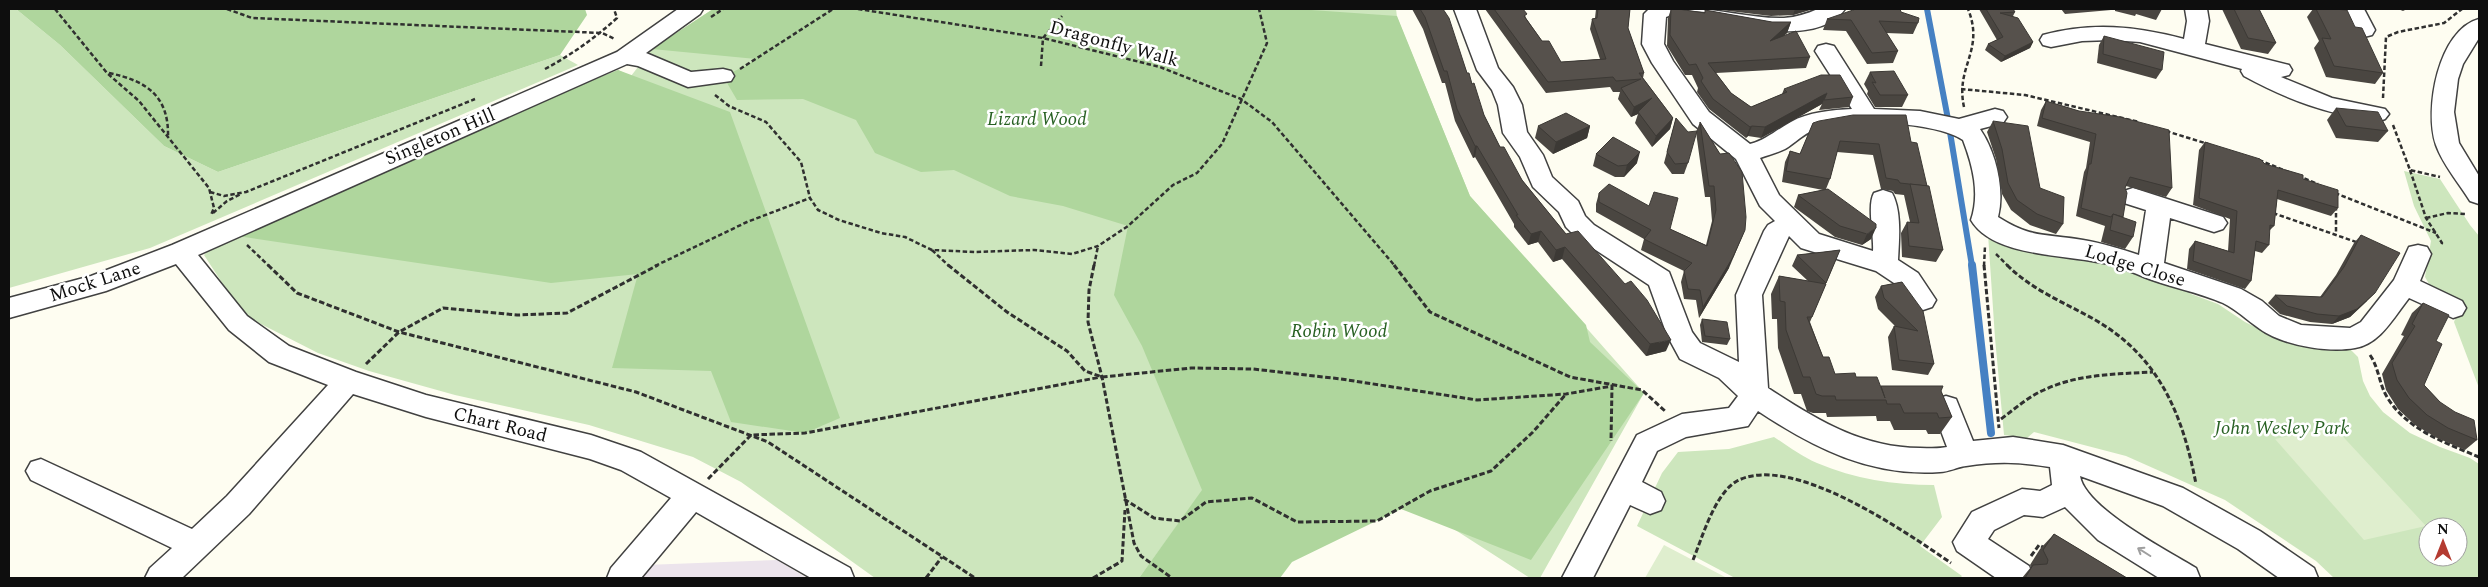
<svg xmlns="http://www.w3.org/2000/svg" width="2488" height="587" viewBox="0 0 2488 587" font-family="Spectral,serif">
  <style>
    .industrial { fill: #ece4ec }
    .green { fill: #cde6bd; fill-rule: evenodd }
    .forest { fill: #afd69d }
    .pitch { fill: #dfeece }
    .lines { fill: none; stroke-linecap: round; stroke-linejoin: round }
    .stream-far1 { stroke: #4681c3; stroke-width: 6 }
    .stream { stroke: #4681c3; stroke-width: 8 }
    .minor-casing { stroke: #414141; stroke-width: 3 }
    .path-far1 { stroke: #303030; stroke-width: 2.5; stroke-dasharray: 4.5 2.5; stroke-linecap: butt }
    .path { stroke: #303030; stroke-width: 3; stroke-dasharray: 5.5 2.5; stroke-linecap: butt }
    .minor { fill: #fff; fill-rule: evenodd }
    .wall { fill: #4a4641 }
    .shaded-wall { fill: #3c3935 }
    .building { fill: #56514c; stroke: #3c3935 }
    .oneway { stroke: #9f9f9f }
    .labels { text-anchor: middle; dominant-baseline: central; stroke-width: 5; stroke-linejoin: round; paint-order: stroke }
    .street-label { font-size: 19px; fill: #0e0e0e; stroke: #fff }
    .park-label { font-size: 19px; font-style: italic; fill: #286123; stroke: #fff }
  </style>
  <rect width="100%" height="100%" fill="#fefdf1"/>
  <polygon class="industrial" points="777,560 807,578 635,578 645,565"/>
  <g class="green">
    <polygon points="9,9 16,9 60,45 164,146 218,172 560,55 578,65 150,248 9,288"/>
    <polygon points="713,9 1396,9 1397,17 1470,196 1644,393 1540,578 1530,578 1404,497 1203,490 1139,578 875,578 741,482 693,457 589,425 455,395 369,371 318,353 243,315 204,255 224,234 618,70 631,76 652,49"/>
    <polygon points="2404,171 2440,179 2470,225 2479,236 2479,388 2454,322 2461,304 2439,292 2429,284 2425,277 2431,241 2414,206"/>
    <path d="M1988,234L2031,253L2069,255L2091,261L2103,260L2119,268L2183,287L2191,294L2218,304L2245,322L2273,336L2344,343L2358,357L2363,381L2370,396L2383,412L2410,433L2440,447L2470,458L2479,464V578H2334L2316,561L2225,500L2126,456L2034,432L2027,438L2004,435L1995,338ZM2428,527H2458V557H2428Z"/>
    <path d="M1774,437C1788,446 1802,457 1817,463C1855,479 1893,485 1934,485L1942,517L1920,546L1962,576L1960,578H1735L1637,526L1662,473L1678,452L1729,449Z"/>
  </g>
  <g class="forest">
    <polygon points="16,9 585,9 587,15 560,55 218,172 164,146 60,45"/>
    <polygon points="713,9 1297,9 1397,16 1470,196 1586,325 1590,342 1644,393 1531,560 1401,509 1292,562 1280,578 1139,578 1202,490 1142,346 1114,295 1128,226 1063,206 1010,196 954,170 921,172 875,153 856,120 803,99 737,100 723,76 746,66 756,59 652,49"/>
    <polygon points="618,70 730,112 840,418 805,433 731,422 711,371 612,368 638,274 551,283 224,234 438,142"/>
  </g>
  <g class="pitch">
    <polygon points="2334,427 2426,526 2364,540 2275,439"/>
    <polygon points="1664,545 1727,578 1645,578"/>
  </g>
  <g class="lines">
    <polyline class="stream-far1" points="1927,9 1947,114 1972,266"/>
    <polyline class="stream" points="1972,265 1991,433"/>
    <defs>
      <g id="minor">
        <polygon points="678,9 703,9 700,14 646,53 691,72 723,69 731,71 734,76 731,81 688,87 638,66 627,64 198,255 247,316 289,346 356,372 426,395 591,435 641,452 850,568 854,578 811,578 696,512 641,578 607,578 611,568 671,498 621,470 590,459 426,417 353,394 249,514 182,578 145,578 150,568 172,548 31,480 26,471 31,462 41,459 192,529 227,496 328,385 269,362 229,330 176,264 106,291 9,318 9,298 91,276 172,245 617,52"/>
        <path d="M1454,9H1476L1498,68L1513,87L1522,105L1527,132L1543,155L1552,177L1578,201L1585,216L1594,225L1669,272L1692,332L1700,343L1739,362L1736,295L1764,231L1768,225L1775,221L1760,206L1736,159L1693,124L1652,63L1642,44L1644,14L1649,9H1677L1674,14L1666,17L1664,44L1673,61L1709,112L1750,144C1766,140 1776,130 1791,122C1808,112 1832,110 1852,109L1815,51L1818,46L1826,44L1834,46L1874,109L1920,111L1959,119L1995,109L2003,111L2007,117L2003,123L1980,129C1996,152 2005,190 1998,217C2033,239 2044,233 2083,240C2102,243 2121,249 2139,255L2146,210L2124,203L2121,197L2124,191L2133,188L2223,217L2227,223L2223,229L2214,232L2170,218L2164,263L2241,289L2262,301L2279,316L2301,325L2350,328L2361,322L2394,280L2409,247L2418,245L2427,247L2431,254L2420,281L2462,301L2466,308L2462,315L2453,318L2409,298C2394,317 2380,344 2355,348C2328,353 2282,345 2260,329C2247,320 2237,310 2223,303C2198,292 2169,287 2144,277C2134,273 2123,268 2112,265C2073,254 1994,259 1971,220C1980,194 1973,166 1963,140C1933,121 1848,118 1814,130C1803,134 1795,143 1785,149C1777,153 1768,155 1760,158L1779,195L1819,234L1873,251C1874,235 1867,205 1874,193L1883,190L1892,193C1902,211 1899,240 1898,260L1918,273L1936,300L1932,307L1923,310L1914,307L1900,287L1876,271L1801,248L1789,236L1762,295L1768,388C1815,419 1862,448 1920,448C1929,448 1938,449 1947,447L1932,407L1936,399L1946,396L1956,399L1973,441L2013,437L2063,445L2183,488L2260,531L2314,568L2318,578H2279L2238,549L2163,506L2080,476C2085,508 2168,551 2196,568L2200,578H2159L2098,540L2065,507L2043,517L2024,515L1994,530L1988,539L2029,566L2033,576L2032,578H1996L1957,551L1953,542L1972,512L2022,489L2040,491L2052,485L2050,467C2018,462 1998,461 1966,466C1957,467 1949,472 1940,472C1871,477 1814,448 1758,411L1748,426L1686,437L1657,451L1642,482L1661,492L1665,501L1661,510L1650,514L1630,505L1593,578H1562L1637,435L1682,414L1729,408L1738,396L1719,378L1680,359L1667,335L1649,285L1576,237L1566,227L1559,212L1533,187L1520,157L1503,133L1498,105L1492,90L1477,70Z"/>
        <path d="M1680,9C1717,7 1749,19 1784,18C1797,17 1806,14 1818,9C1825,7 1837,9 1845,9C1817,50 1722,24 1683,14Z"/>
        <path d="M2185,9H2207L2209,21L2205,44L2289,65L2292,70L2289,75L2281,77L2332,98L2385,109L2389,114L2385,119L2377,122C2324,112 2292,102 2244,76L2241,71L2242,69L2140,42L2111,40L2082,41L2051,47L2043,45L2040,40L2043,35C2091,22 2136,26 2184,39L2187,21Z"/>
        <polygon points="2342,9 2364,9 2375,30 2372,35 2364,37 2356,35"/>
        <path d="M2479,19V38L2463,64L2458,79L2454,112L2459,143L2479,176V204L2470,201C2459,183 2443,165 2436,145C2424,110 2438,30 2479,19Z"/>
      </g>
    </defs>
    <use href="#minor" class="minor-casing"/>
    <g class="path-far1">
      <polyline points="55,9 107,73 139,101 209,188 214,208 211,215"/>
      <polyline points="227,9 252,18 602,33 615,39"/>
      <polyline points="858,9 1043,38 1160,67 1241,99 1272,122 1395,266"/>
      <polyline points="711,17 723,9"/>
      <polyline points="1041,66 1043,38 1062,16"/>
      <path d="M545,69C571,55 595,38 617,18L614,9"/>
      <polyline points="740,69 833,9"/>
      <path d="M109,73C147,81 169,96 168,137"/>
      <polyline points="1961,89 2025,95 2139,122"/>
      <polyline points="715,95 729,106 766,122 801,162 810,198 818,210 839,220 881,233 905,237 932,250 975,252 1034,250 1072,254 1098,246 1128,226 1173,185 1197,173 1222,144 1267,43 1259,9"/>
      <polyline points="2383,98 2386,37 2398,32 2444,23 2462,9"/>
      <path d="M1964,107C1955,66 1985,51 1968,9"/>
      <polyline points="2393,125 2410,170 2440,177"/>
      <polyline points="2166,131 2208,144"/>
      <polyline points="2259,160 2318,184"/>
      <polyline points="2410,170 2426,218 2442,243 2440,246"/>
      <polyline points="210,192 224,196 246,192 475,99"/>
      <polyline points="2335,193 2436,233"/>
      <polyline points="2336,206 2336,234"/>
      <polyline points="213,213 227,201 241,194"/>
      <polyline points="2273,213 2359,243"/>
      <polyline points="2426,218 2448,213 2467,214"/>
      <polyline points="247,245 269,266"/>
      <polyline points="932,250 949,266"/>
      <polyline points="1996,254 2008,266"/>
      <polyline points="655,266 747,222 810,198"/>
      <polyline points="1094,266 1098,246"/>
      <polyline points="1984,266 1985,246"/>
    </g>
    <g class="path">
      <polyline points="268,265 297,293 399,332 636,392 768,442 975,578"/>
      <polyline points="948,265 1007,312 1067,351 1085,371 1102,377 1191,368 1253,369 1341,379 1477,400 1566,394 1612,386 1611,441"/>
      <polyline points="1094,265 1089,290 1088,322 1102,377 1134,543 1141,556 1172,578"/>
      <polyline points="1394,265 1430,312 1570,377 1642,390 1665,411"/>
      <polyline points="1984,265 1999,428"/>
      <path d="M2007,265C2033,291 2066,303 2097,321C2160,358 2183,416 2196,484"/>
      <path d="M2370,355C2379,368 2379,384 2387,397C2407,430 2446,443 2479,457"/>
      <polyline points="366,364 399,332 443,308 517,315 567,313 658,265"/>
      <path d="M2001,419C2016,408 2029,396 2046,389C2079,374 2117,374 2153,372"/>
      <polyline points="708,479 751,435 805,433 1101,377"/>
      <polyline points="1124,499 1154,518 1180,521 1206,502 1252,498 1297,522 1377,521 1430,491 1491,471 1533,432 1566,394"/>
      <polyline points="2031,556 2039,545 2045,548"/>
      <path d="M1693,560C1702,538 1715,493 1737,481C1792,452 1907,533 1951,563"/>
      <polyline points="926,578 942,557"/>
      <polyline points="1093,578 1122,561 1125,510"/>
    </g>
    <use href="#minor" class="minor"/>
  </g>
  <g class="wall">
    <polygon points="1412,9 1443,9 1467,73 1472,84 1484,115 1500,147 1522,180 1566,234 1666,351 1646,356 1562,259 1553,262 1538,242 1528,245 1514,227 1514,224 1475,157 1473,158 1455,121 1445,83 1442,83 1423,29"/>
    <polygon points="1485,9 1523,9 1526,18 1542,41 1561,62 1600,59 1590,29 1592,19 1595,18 1596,9 1630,9 1628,28 1644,73 1643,78 1673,118 1670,129 1652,147 1635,123 1638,114 1631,117 1618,99 1620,92 1613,92 1610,87 1546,93"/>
    <polygon points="1671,9 1705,12 1705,10 1772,22 1791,22 1787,33 1783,36 1810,57 1806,68 1716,73 1731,93 1751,107 1782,94 1784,89 1853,97 1849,107 1819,110 1822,104 1761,138 1748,136 1746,138 1709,109 1697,92 1698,88 1692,75 1685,75 1667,46 1668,18"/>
    <polygon points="1712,9 1813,9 1793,15 1771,16"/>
    <polygon points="1979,9 2013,9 2015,12 2013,16 2033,42 2030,48 2001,62 1985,50 1988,44 1997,40"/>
    <polygon points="2061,9 2112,9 2111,10 2065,14"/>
    <polygon points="2115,9 2162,9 2156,20 2136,14 2135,16 2115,11"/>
    <polygon points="2222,9 2259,9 2276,43 2268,54 2241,49"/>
    <polygon points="2313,9 2333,9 2355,27 2383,73 2375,84 2326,77 2314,48 2319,41 2307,17"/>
    <polygon points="2398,9 2407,9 2403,11"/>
    <polygon points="1901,12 1918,23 1913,34 1886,33 1898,51 1893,63 1867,64 1846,31 1823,30 1827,19"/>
    <polygon points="2104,36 2162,70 2156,79 2097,63 2099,45"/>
    <polygon points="1870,72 1908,95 1902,107 1875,107 1867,94 1868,91 1864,84"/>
    <polygon points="2046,101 2079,111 2172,188 2166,197 2126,186 2125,188 2123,217 2133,237 2125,249 2101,242 2105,226 2076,216 2084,172 2086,168 2090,142 2037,126 2041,110"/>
    <polygon points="2336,108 2388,131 2378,142 2336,138 2327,120"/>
    <polygon points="1676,118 1688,163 1684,174 1672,174 1664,163"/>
    <polygon points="1993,121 2040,188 2063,224 2056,234 2030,225 2011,210 2002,194 1996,159 1987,132"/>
    <polygon points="1700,122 1720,154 1729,268 1699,318 1696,300 1684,299 1681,282 1684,271 1641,250 1644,239 1596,212 1596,204 1599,193 1670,229 1706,245 1712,221 1710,197 1705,197 1696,132"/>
    <polygon points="1813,123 1911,142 1927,186 1943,250 1936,262 1902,257 1901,233 1907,222 1910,222 1904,195 1895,194 1893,191 1881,189 1873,155 1837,152 1830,179 1826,189 1828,189 1871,239 1862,245 1835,237 1794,207 1798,195 1823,190 1782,182 1785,162 1790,151 1800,154"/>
    <polygon points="1538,126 1590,126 1587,138 1553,154 1535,138"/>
    <polygon points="2205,142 2303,179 2338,208 2331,216 2277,199 2274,226 2269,231 2269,245 2262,253 2255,251 2251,281 2245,289 2187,269 2189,249 2195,241 2228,251 2230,219 2193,205 2199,150"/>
    <polygon points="1596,154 1637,163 1624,177 1615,177 1593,166"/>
    <polygon points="2361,235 2367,301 2350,317 2332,324 2310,322 2280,314 2268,303 2275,295 2320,297 2336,275 2354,243"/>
    <polygon points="1840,250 1810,322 1823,357 1835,374 1856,377 1881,387 1881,386 1941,391 1952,417 1940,434 1928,434 1926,430 1894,430 1890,421 1877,421 1876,416 1827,417 1826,413 1813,413 1807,411 1801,394 1794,394 1778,348 1777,319 1772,319 1771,294 1779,276 1808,281 1792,266 1797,255"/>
    <polygon points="1902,282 1934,364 1928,375 1892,370 1888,337 1894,326 1896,327 1878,309 1875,297 1881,286"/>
    <polygon points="2423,303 2436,341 2424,385 2440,402 2477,440 2465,450 2437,438 2415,425 2398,409 2386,390 2382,374 2404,336 2401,335 2412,313"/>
    <polygon points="1702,319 1730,339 1727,345 1702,342 1700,325"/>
    <polygon points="2054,534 2127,578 2022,578 2031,567 2030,565 2040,549"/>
  </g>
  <g class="shaded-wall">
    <polygon points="1795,9 1813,9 1793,15"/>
    <polygon points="1791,22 1787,33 1766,52 1770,41"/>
    <polygon points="2033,42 2030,48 2001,62 2005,56"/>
    <polygon points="1827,93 1822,104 1761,138 1765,127"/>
    <polygon points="1652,98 1638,112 1638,114 1631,117 1634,107"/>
    <polygon points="1673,118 1670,129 1652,147 1656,136"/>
    <polygon points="1590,126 1587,138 1553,154 1556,142"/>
    <polygon points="1752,126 1748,136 1746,138 1750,127"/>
    <polygon points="1475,146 1477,146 1475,157 1473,158"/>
    <polygon points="1640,152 1637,163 1624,177 1627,165"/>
    <polygon points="1876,228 1871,239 1862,245 1867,234"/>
    <polygon points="1745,230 1729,268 1699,318 1703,307"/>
    <polygon points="1541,231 1538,242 1528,245 1531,234"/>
    <polygon points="1565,247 1562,259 1553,262 1556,250"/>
    <polygon points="2375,293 2367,301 2350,317 2332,324 2339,316"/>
    <polygon points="1671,340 1666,351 1646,356 1650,344"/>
  </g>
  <g class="building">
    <polygon points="1420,9 1443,9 1449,18 1467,73 1469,73 1472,84 1474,83 1484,115 1500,147 1504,147 1522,180 1566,234 1578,231 1625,284 1631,281 1647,300 1671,340 1650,344 1565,247 1556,250 1541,231 1531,234 1516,215 1518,215 1477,146 1475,146 1457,109 1447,71 1444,71 1425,17"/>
    <polygon points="1494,9 1523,9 1527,14 1524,16 1542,41 1549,41 1561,62 1606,59 1592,19 1597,18 1598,9 1630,9 1628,28 1644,73 1639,73 1673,118 1656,136 1638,112 1652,98 1634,107 1621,88 1641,79 1616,81 1613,77 1548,82"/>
    <polygon points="1671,9 1678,9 1705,13 1705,10 1772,22 1791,22 1770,41 1796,31 1810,57 1708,63 1731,93 1751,107 1787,92 1784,89 1821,75 1840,75 1853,97 1824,100 1827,93 1765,127 1752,126 1750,127 1713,99 1701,81 1703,78 1696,64 1689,65 1670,35"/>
    <polygon points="1856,9 1900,9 1901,12 1919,18 1918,23 1879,21 1898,51 1872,53 1851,20 1827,19"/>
    <polygon points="1986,9 2013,9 2015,12 2000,13 2018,18 2033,42 2005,56 1988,44 2003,37"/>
    <polygon points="2234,9 2259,9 2276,43 2248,38"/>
    <polygon points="2316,9 2333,9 2347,10 2355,27 2362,28 2383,73 2334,66 2322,38 2331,39"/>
    <polygon points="2104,36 2164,52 2162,70 2103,54"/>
    <polygon points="1894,71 1908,95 1880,95 1872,82 1876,83 1870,72"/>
    <polygon points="2046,101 2079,111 2120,117 2169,130 2172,188 2130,177 2125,188 2127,193 2123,217 2113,214 2111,217 2081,208 2089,164 2091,164 2096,134 2042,118"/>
    <polygon points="2336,108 2378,112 2388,131 2346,126"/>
    <polygon points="1566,113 1590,126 1556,142 1538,126"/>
    <polygon points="1853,115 1906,115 1911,142 1917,143 1927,186 1900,183 1898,180 1886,178 1879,144 1840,141 1830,179 1786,171 1790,151 1800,154 1813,123 1819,121"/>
    <polygon points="1676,118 1688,132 1697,131 1688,163 1675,164 1667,152"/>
    <polygon points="1993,121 2028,126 2040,188 2064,197 2063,224 2037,214 2017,200 2008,183 2002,149"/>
    <polygon points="1700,122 1720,154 1729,153 1742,172 1746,217 1745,230 1733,257 1703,307 1700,290 1688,289 1684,271 1692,263 1644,239 1651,230 1599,202 1599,193 1609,184 1649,206 1654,192 1678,198 1670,229 1707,246 1716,210 1714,186 1709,186"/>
    <polygon points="1613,137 1640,152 1627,165 1618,166 1596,154"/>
    <polygon points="2205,142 2260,159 2265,164 2303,175 2303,179 2338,190 2338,208 2278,190 2274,226 2270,225 2269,245 2256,241 2251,281 2193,261 2195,241 2234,253 2237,211 2199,198"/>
    <polygon points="1910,184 1929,186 1943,250 1909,246 1907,222 1919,223"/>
    <polygon points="1828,189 1876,224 1876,228 1867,234 1840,226 1798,195"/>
    <polygon points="2113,214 2136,222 2133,237 2110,230"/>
    <polygon points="2361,235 2400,253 2375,293 2357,309 2339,316 2317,314 2287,306 2275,295 2322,297 2344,267"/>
    <polygon points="1840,250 1826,283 1797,255 1824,252"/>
    <polygon points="1779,276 1826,284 1812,317 1807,317 1823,357 1829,357 1835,374 1855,373 1856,377 1877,377 1885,398 1881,386 1943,386 1941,391 1952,417 1939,418 1937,413 1904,413 1900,404 1887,404 1886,400 1836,400 1835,396 1822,396 1816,394 1810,377 1803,377 1786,330 1785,302 1780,301"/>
    <polygon points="1902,282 1923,311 1934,364 1899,360 1894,326 1918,331 1884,298 1881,286"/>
    <polygon points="2423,303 2449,315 2436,341 2442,344 2424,385 2440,402 2455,412 2474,420 2477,440 2448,428 2427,415 2409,398 2397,380 2392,363 2415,326 2412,324"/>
    <polygon points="1702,319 1727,322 1730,339 1705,336"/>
    <polygon points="2054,534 2127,578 2025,578 2033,565 2047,564 2048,560 2043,550"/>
  </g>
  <defs><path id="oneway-shaft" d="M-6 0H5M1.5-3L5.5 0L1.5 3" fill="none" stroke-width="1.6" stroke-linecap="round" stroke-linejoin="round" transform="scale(1.25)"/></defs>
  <use class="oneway" href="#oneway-shaft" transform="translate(2144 552) rotate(-148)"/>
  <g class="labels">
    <g class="street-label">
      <text transform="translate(1114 44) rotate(15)">Dragonfly Walk</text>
      <text transform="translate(440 137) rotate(-23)">Singleton Hill</text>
      <text transform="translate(2135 266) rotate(17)">Lodge Close</text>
      <text transform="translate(95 282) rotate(-18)">Mock Lane</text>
      <text transform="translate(500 425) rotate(14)">Chart Road</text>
    </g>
    <g class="park-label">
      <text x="1037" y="119">Lizard Wood</text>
      <text x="1339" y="331">Robin Wood</text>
      <text x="2282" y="428">John Wesley Park</text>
    </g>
  </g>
  <rect width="2488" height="587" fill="none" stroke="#0e0e0e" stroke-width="20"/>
  <g transform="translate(2443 542)"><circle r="24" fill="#ffffff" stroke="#9f9f9f"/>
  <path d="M0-4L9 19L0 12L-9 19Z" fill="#b43b31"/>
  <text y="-8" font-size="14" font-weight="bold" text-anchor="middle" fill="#0e0e0e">N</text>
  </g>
</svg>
